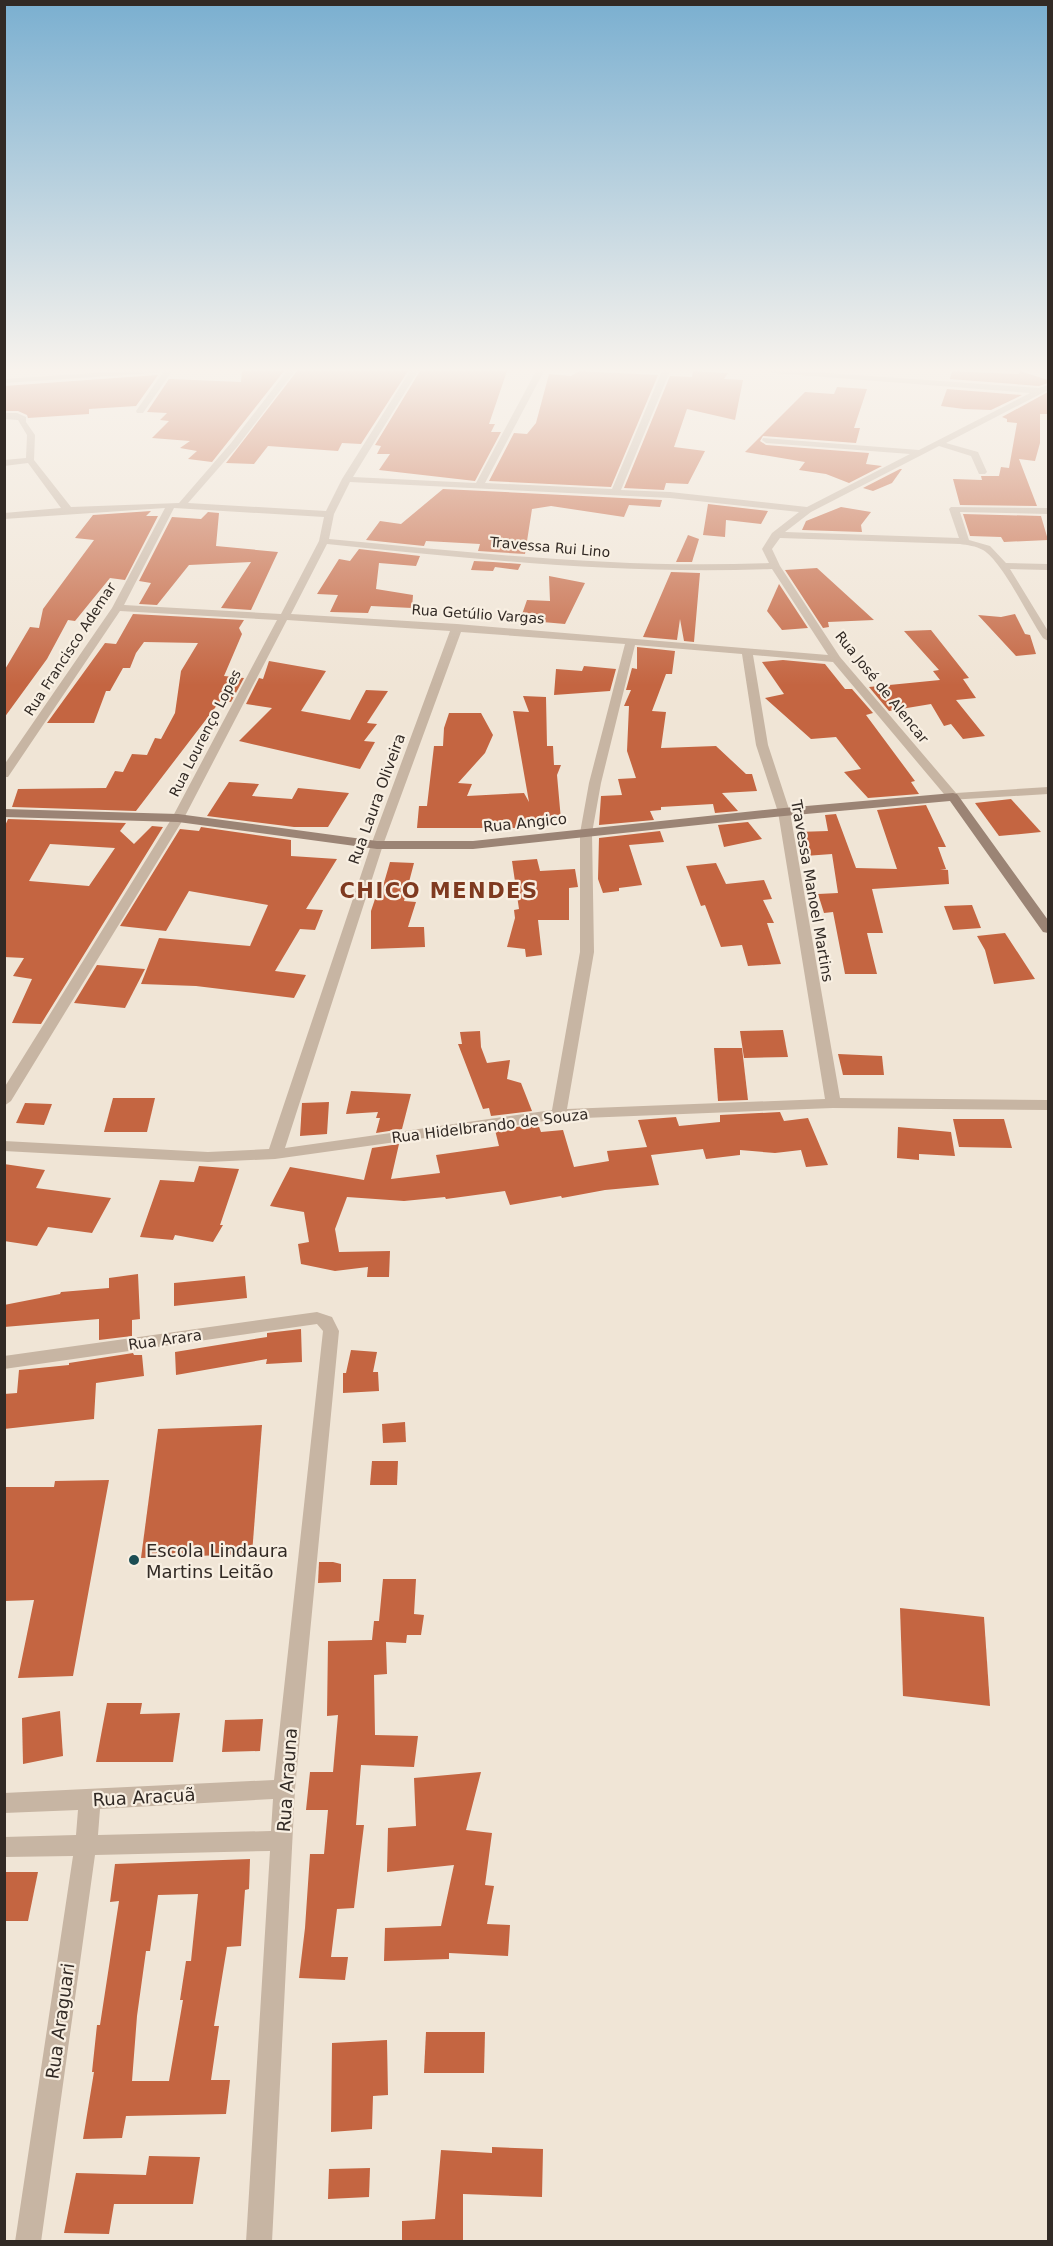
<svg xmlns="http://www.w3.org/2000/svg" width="1053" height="2246" viewBox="0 0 1053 2246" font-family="'DejaVu Sans',sans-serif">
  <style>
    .building { fill: #c46541; fill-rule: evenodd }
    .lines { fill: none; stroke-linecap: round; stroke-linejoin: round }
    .street { fill: #c7b5a3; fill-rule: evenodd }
    .secondary { fill: #9b8475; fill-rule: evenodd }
    .poi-dot { fill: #1c4d53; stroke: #f8efe2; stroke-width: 2 }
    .labels { text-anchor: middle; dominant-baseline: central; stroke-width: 4.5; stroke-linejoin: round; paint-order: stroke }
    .far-street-label { font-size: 14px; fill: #322a25; stroke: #f8efe2 }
    .street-label { font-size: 15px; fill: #322a25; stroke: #f8efe2 }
    .near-poi-label { font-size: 18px; fill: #322a25; stroke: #f8efe2; text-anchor: start }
    .near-street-label { font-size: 18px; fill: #322a25; stroke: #f8efe2 }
    .district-label { font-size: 21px; font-weight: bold; letter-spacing: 1.5px; fill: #7f3a20; stroke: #f8efe2 }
  </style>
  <rect width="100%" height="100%" fill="#f0e5d6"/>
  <g class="building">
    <polygon points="242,371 284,371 212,462 188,459 197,451 180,448 190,441 152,438 169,421 160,420 167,413 147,412 169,379 241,382"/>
    <polygon points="297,371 408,371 361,444 342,443 338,451 268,446 254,464 226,463"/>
    <polygon points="420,371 507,371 489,424 495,424 491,432 501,432 475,481 379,470 390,454 377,454 381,446 375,445"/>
    <polygon points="579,371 658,375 611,487 489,481 514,433 527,434 536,423 549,374 571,376"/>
    <polygon points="693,371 728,373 724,379 743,380 735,420 687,409 674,447 705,451 688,484 666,483 664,490 624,488 670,376 692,377"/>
    <polygon points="952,371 1019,374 1020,371 1048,380 1048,383 1039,386 950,379"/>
    <polygon points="158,375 136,406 89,409 89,414 28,418 27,415 18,411 4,411 4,386"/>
    <polygon points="837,387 867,389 854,428 860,428 856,443 763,436 760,441 766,445 869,453 866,464 882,466 849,483 826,474 799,470 805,462 745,452 805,392 834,394"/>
    <polygon points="947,389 1022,395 991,410 964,409 941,406"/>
    <polygon points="1048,392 1048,414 1040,414 1040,443 1035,461 1019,459 1037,506 960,505 953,479 982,480 981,476 999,476 1001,467 1009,468 1017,423 1007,422 1007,419 1002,417"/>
    <polygon points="900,469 902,469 892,483 873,491 863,488"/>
    <polygon points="443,489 662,500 660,507 629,505 624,517 551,506 532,509 525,554 478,551 480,544 426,541 424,546 366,540 380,521 401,524"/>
    <polygon points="708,504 768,511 761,524 726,520 725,537 703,535"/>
    <polygon points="841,507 871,512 861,525 862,532 802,530 806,521"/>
    <polygon points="151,511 146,516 158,516 125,580 110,578 75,621 68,620 47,659 4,718 4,671 30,627 39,628 43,609 94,540 75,538 93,515"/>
    <polygon points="208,512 219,513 216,546 278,552 251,610 221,608 251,562 189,565 157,605 139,604 151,583 139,581 172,517 201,519"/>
    <polygon points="963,514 1041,516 1048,540 1004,542 1001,537 970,536"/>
    <polygon points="688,535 699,539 692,562 676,562"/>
    <polygon points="359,549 420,556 416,566 379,563 376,589 413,595 412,608 371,606 368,613 330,612 338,595 317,594 339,559 350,561"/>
    <polygon points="474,561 493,562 521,564 518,570 495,567 493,571 471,570"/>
    <polygon points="817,568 874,620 828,622 829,627 823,628 785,570"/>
    <polygon points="671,572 700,573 694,642 684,641 680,619 677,640 643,637"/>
    <polygon points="549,576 585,583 565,624 520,620 527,600 550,601"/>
    <polygon points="779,584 808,628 782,630 767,611"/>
    <polygon points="133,614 244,620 239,628 242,634 224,676 244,678 231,702 221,700 136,811 12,807 18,789 106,788 115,771 123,772 132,754 147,755 155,738 161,739 175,713 181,671 198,643 144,642 136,653 130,668 123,668 110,691 106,691 94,723 47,723 105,643 116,644"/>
    <polygon points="1015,614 1025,634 1030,635 1036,654 1016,656 978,615 1001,617"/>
    <polygon points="931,630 969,678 963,679 976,698 956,700 985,736 963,739 951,724 944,726 931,704 889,711 869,687 940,680 933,671 939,670 904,631"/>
    <polygon points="637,647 675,651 672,674 666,674 652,711 666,712 661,748 716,746 746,774 752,774 757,791 722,793 738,811 715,813 713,804 661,807 661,810 650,811 654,820 599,825 601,796 622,795 618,779 636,778 627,751 629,706 624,706 631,690 626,690 632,668 637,669"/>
    <polygon points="783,660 825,664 845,689 852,689 873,713 866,715 915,781 911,782 919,794 868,798 844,772 861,769 836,737 811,739 765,698 784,694 762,662"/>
    <polygon points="269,661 326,671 301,711 350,720 366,690 388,691 367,723 377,724 364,741 375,742 360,769 239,741 272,708 246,704 259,678 263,679"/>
    <polygon points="584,666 616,669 610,691 554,695 556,669 582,671"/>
    <polygon points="523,696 546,697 547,746 553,746 554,765 561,765 557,775 561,820 527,821 529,828 417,828 419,806 427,806 434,746 443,746 444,728 449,713 481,713 493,735 485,753 458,783 472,784 467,796 524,793 529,802 513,711 529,712"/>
    <polygon points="229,782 259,784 252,796 292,799 298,788 349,793 328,827 294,827 207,816"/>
    <polygon points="1011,799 1041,832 999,836 975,803"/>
    <polygon points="926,805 946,847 938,847 946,869 940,869 948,870 949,884 872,889 883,933 867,933 877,974 845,974 833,912 824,913 818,894 838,893 832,854 805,856 797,832 828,831 825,815 836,814 856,868 897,869 877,810"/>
    <path d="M8,819L126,823L120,831L134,844L152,826L163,827L41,1024L12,1023L32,979L13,976L24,958L4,957V828ZM50,844L115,848L89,886L29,881Z"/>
    <polygon points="748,822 762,839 724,847 718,825"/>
    <polygon points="201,827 291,840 291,856 337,859 306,909 323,910 315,930 300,929 275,971 306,975 294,998 196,986 141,984 159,938 250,946 268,905 189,891 166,931 120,926 180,829 199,831"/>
    <polygon points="660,831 664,842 629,845 642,885 619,888 619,891 603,893 598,879 599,838"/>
    <polygon points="537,859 540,871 575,869 578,887 569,888 569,920 538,920 542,955 526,957 525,949 507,947 515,918 514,910 519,909 512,861"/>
    <polygon points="390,862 414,863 404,901 416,902 408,927 424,927 425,947 371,949 371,911 375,899 379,900"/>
    <polygon points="716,863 726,884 764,880 772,899 763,900 774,923 767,923 781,964 748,966 742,945 721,947 705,905 701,906 686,866"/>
    <polygon points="972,905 981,928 953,930 944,906"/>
    <polygon points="1005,933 1035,979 994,984 985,950 977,936"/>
    <polygon points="97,965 145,969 125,1008 74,1003"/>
    <polygon points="783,1030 788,1057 744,1058 740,1031"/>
    <polygon points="480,1031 481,1047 487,1063 510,1060 507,1079 521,1083 532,1111 491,1116 489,1108 483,1109 458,1044 462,1044 460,1032"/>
    <polygon points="714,1048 742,1048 748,1100 718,1101"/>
    <polygon points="838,1054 882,1056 884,1075 843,1075"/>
    <polygon points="351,1091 411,1094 402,1129 376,1133 380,1118 376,1118 378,1112 346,1114"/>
    <polygon points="113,1098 155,1098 147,1132 104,1132"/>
    <polygon points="329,1102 327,1134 300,1136 302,1103"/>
    <polygon points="25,1103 52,1104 44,1125 16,1123"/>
    <polygon points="780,1112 784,1121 808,1118 828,1165 806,1167 801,1150 775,1153 740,1150 740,1155 706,1159 703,1149 651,1155 659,1185 605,1190 562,1198 561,1196 510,1205 505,1191 446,1199 445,1197 404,1201 347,1197 335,1229 339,1252 390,1251 389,1277 367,1277 368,1267 335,1271 301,1264 298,1244 309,1242 304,1212 270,1206 290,1167 364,1180 372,1148 399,1144 391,1179 440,1173 436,1155 499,1146 495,1130 538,1124 541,1132 563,1130 574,1167 609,1161 607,1151 647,1147 638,1120 676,1117 679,1126 720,1122 720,1115"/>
    <polygon points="953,1119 1004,1119 1012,1148 959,1147"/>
    <polygon points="898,1127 951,1132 955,1156 919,1154 919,1160 897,1158"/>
    <polygon points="4,1164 45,1170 36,1188 111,1198 92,1233 48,1227 37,1246 4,1241"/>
    <polygon points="199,1166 239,1169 220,1225 223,1225 213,1242 175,1235 173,1240 140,1237 160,1180 194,1182"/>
    <polygon points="138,1274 140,1319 132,1320 132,1336 99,1340 99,1319 4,1327 4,1305 60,1294 61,1292 109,1288 109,1278"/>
    <polygon points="245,1276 247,1298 174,1306 174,1283"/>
    <polygon points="301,1329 302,1362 266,1364 267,1359 176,1375 175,1352 267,1337 267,1333"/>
    <polygon points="351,1350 377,1352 373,1372 378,1372 379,1391 343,1393 343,1373 346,1373"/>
    <polygon points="133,1353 134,1355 142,1355 144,1376 96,1383 94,1419 4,1429 4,1394 17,1393 19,1370 69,1365 69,1363"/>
    <polygon points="405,1422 406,1442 383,1443 382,1424"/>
    <polygon points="262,1425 252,1554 141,1558 158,1429"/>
    <polygon points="372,1461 398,1461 397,1485 370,1485"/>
    <polygon points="109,1480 73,1676 18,1678 34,1600 4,1601 4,1487 54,1487 55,1481"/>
    <polygon points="319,1562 333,1562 341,1564 341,1582 318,1583"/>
    <polygon points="383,1579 416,1579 414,1614 424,1615 421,1635 407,1635 406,1643 386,1642 387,1674 374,1675 375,1735 418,1736 414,1767 361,1765 356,1825 364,1825 354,1908 337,1909 331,1957 348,1957 345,1980 299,1978 305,1928 310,1854 324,1854 328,1810 306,1810 310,1772 333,1772 338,1715 327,1716 328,1641 372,1640 374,1621 379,1621"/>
    <polygon points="900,1608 984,1617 990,1706 903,1696"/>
    <polygon points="107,1703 142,1703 140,1714 180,1713 173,1762 96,1762"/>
    <polygon points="60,1711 63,1756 23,1764 22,1718"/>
    <polygon points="263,1719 260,1751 222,1752 225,1720"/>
    <polygon points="481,1772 466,1830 492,1833 485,1885 494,1886 487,1924 510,1925 508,1956 449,1953 449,1959 384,1961 385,1928 441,1926 454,1865 387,1872 388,1828 416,1826 414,1778"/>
    <path d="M250,1859L249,1889L245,1890L241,1946L227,1947L214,2026H219L211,2080H230L226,2114L126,2116L122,2138L83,2139L94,2072H92L97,2025H100L119,1901L110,1902L115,1864ZM198,1894L191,1961H186L180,2000H183L169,2081H132L137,2016L146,1951H150L158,1895Z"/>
    <polygon points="4,1872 38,1872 28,1921 4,1921"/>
    <polygon points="426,2032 485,2032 484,2073 424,2073"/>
    <polygon points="387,2040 388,2095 373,2096 372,2129 331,2132 332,2043"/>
    <polygon points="492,2147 543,2149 542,2197 463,2194 463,2241 402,2241 402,2221 435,2219 441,2150 492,2153"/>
    <polygon points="149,2156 200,2157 193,2204 114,2204 109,2234 64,2233 76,2173 146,2175"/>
    <polygon points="370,2168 369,2197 328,2199 329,2169"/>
  </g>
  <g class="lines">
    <g class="street">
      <polygon points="124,371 159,371 155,373 4,383 4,379"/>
      <polygon points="164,371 172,371 143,413 137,413 136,411"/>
      <path d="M287,371H295L237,447L188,503L326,511L342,479L410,371H418L353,477L476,483L536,371H544L485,483L612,489L662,371H670L621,490L670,492L807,507L910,454L766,443L762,440L763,438L919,450L1030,393L773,373L769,371H800L1039,388L1048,385V390L946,443L978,452L987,472L985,474H979L971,456L939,446L811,512L785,532L959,538L949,509L951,507L1048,508V514L960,512L969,540L990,546L1006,563L1048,564V570L1010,569L1048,631V641L1043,638C1028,616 1002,561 983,550C976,546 967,545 960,544L780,538L772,549L780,566L840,657L956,793L1048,787V794L949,800L833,662L753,655L768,745L790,812L840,1098L1048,1100V1110L833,1108L559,1119L275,1159L208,1162L4,1151V1141L208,1152L269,1149L371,845L450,631L287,620L184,818L11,1101L4,1106V1088L172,818L277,620L120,611L8,777H4V765L112,608L165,508L4,519V513L61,508L28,463L4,466V460L26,458L27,435L18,420L4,419V413H17L26,417V422L35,435L34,460L71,507L179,503L231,443ZM350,482L670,498L799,512L772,533L762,549L769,563C621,569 476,553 329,539L334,514ZM174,508L324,517L319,541L281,614L124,605ZM327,544C475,559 623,575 772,569L828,655L457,624L291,614ZM461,632L625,644L589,783L580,833V952L552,1110L285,1148L383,845ZM635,645L742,654L756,745L778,812L825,1099L567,1109L594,952L592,833L601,783Z"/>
      <path d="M317,1312L332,1317L339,1331L295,1789L272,2242H246L270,1851L95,1855L41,2242H15L73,1856L4,1857V1837L76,1835L78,1810L4,1813V1793L274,1780L323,1331L317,1324L4,1369V1356ZM273,1799L271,1831L98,1835L100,1809Z"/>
    </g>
    <polygon class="secondary" points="953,793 957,794 1048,920 1048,933 1043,932 950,801 784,816 473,849 377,849 178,822 4,817 4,809 178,814 377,841 473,841 784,808"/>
  </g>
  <linearGradient id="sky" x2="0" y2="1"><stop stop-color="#7aafd0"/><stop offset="0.54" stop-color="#f8f3ed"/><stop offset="1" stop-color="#f8f3ed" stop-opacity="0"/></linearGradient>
  <rect width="1053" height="685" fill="url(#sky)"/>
  <circle class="poi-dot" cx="134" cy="1560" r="6"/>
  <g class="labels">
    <g class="far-street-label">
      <text transform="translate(550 547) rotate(5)">Travessa Rui Lino</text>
      <text transform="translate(478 614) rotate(4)">Rua Getúlio Vargas</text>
      <text transform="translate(70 649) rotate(-57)">Rua Francisco Ademar</text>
      <text transform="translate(882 687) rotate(51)">Rua José de Alencar</text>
      <text transform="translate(205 733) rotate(-63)">Rua Lourenço Lopes</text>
    </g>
    <g class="street-label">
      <text transform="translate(377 799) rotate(-70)">Rua Laura Oliveira</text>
      <text transform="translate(525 823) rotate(-6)">Rua Angico</text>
      <text transform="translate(812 891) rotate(80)">Travessa Manoel Martins</text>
      <text transform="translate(490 1126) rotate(-7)">Rua Hidelbrando de Souza</text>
      <text transform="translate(165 1340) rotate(-8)">Rua Arara</text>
    </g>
    <g class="near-poi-label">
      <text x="146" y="1550">Escola Lindaura<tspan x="146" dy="21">Martins Leitão</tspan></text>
    </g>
    <g class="near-street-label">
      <text transform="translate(287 1780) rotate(-86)">Rua Arauna</text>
      <text transform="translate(144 1797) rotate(-3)">Rua Aracuã</text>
      <text transform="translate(60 2021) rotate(-82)">Rua Araguari</text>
    </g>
    <g class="district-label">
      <text x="439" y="891">CHICO MENDES</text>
    </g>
  </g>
  <rect width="1053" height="2246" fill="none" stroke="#322a25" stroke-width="12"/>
</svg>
